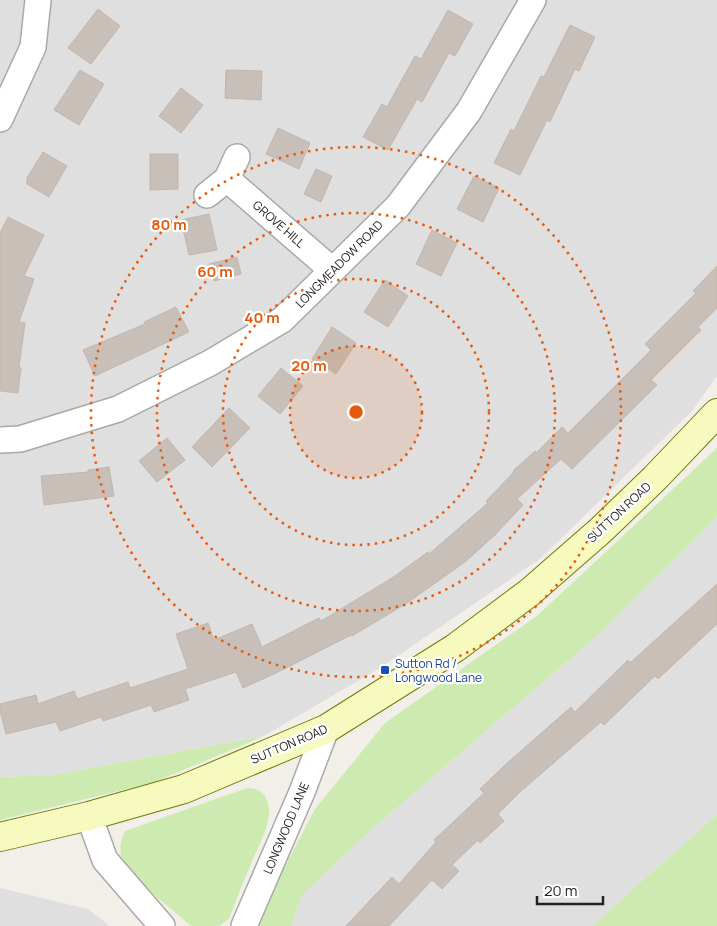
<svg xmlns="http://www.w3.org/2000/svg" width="717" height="926" viewBox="0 0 717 926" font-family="Manrope,sans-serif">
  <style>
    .residential { fill: #e0dfdf }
    .grass { fill: #cdebb0 }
    .building { fill: #c7bfb8; stroke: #c4b6ab }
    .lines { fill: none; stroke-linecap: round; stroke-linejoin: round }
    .minor-casing { stroke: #a9a9a9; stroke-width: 28 }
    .secondary-casing { stroke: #707d05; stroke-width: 30 }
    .minor { stroke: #fff; stroke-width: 25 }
    .secondary { stroke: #f7fabf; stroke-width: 28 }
    .ring { fill: none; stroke: #e8590c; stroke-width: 2.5; stroke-dasharray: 2.5 5 }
    .transit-dot { fill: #1a4fb4; stroke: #fff; stroke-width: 2 }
    .labels { text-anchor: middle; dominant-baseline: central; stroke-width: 4.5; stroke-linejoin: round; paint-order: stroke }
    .street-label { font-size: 12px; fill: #222; stroke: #fff }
    .transit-label { font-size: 12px; fill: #164399; stroke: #fff; text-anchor: start }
    .centre { fill: #e8590c; stroke: #fff; stroke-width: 2.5 }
    .ring-label { font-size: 15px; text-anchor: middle; font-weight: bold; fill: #e8590c; stroke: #fff; stroke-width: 4.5; stroke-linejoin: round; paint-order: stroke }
  </style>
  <rect width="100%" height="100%" fill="#f2efe9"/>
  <g class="residential">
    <polygon points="0,0 717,0 717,376 692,411 540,559 380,668 264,736 54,775 0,777"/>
    <polygon points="717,517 717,815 643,880 593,926 291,926 302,895 371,830 598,635"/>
    <polygon points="0,888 88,909 110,926 0,926"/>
  </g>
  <g class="grass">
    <polygon points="717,448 717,517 598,635 371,830 302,895 291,926 259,926 281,874 315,809 385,723 538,615"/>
    <polygon points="264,736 155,782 0,820 0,777 54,775"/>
    <path d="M247,788C260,788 268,795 269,809C270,825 260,843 254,857C245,878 237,898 229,919L219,926H191L127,872C119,859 118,844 125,831Z"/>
    <polygon points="717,815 717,926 593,926 643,880"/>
  </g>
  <g class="building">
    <polygon points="98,9 120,26 91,64 68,48"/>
    <polygon points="448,10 473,24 455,56 449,53 422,102 417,99 388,150 363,137 382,104 387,107 415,56 421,59"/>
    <polygon points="570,25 595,37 579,71 575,69 550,122 547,120 520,175 494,163 511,129 514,131 541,76 544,77"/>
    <polygon points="80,70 104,84 79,125 54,110"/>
    <polygon points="226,70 262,71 261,100 225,98"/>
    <polygon points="181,88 203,105 181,133 159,116"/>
    <polygon points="278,128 310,143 299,169 266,154"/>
    <polygon points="43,152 67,166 49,197 27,184 27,178"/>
    <polygon points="150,154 178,154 178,189 150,190"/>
    <polygon points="316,169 332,176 321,202 304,194"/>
    <polygon points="474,176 499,188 483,222 457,209"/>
    <polygon points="209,214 217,250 189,255 181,220"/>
    <polygon points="8,217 44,235 24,276 34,279 19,322 25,323 19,367 21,368 18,393 0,391 0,233"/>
    <polygon points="432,230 457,243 441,276 416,264"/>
    <polygon points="237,257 241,274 214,281 209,264"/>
    <polygon points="717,266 717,308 698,327 701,330 651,380 657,385 572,469 561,459 517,499 523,505 496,534 465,562 407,603 352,636 351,635 276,673 243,688 236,672 185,689 189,700 154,712 151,705 103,721 101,717 60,731 56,722 6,734 0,711 0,704 36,695 38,704 74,691 77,699 128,682 130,688 188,669 176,634 208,623 214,640 252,624 262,647 319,618 321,621 392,578 428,552 429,554 488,503 486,501 514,472 513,471 535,451 536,453 562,427 568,433 651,350 645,344 696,293 693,291"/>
    <polygon points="385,280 408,296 388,327 364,312"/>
    <polygon points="176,307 189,332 95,376 83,350 145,324 144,322"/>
    <polygon points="332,327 356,343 336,374 312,359"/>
    <polygon points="281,368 303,386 280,414 258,396"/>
    <polygon points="229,408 250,428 212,467 192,447"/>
    <polygon points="167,438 185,460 157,482 139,461"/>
    <polygon points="109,467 114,496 44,505 41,476 88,472 88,470"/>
    <polygon points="717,584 717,624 658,679 655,676 604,725 601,722 521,791 498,814 504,821 480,843 478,840 452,865 459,871 442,889 432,880 389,926 346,926 392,877 399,884 436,842 434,840 484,793 480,789 506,764 571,707 575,712 628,660 630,663"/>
  </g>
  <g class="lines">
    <defs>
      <g id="minor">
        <polyline points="0,119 33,47 38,0"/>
        <polyline points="227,179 332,270"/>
        <polyline points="207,195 227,179 237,157"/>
        <polyline points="0,440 20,439 118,409 210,363 282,320 398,206 469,111 533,0"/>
        <polyline points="89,816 105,860 162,926"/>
        <polyline points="244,926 302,792 326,729"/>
      </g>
      <polyline id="secondary" points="0,837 89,816 184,789 326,729 455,648 530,592 601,530 655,478 717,413"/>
    </defs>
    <use href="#minor" class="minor-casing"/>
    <use href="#secondary" class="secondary-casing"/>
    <use href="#minor" class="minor"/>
    <use href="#secondary" class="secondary"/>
  </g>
  <circle cx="356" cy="412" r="66" fill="#e8590c" fill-opacity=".12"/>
  <g class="ring">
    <circle cx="356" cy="412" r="66"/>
    <circle cx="356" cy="412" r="133"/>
    <circle cx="356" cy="412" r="199"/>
    <circle cx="356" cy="412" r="265"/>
  </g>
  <rect class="transit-dot" x="380" y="665" width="10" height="10" rx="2.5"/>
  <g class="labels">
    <g class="street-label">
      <text transform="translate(279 224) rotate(41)">GROVE HILL</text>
      <text transform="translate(339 264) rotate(-45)">LONGMEADOW ROAD</text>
      <text transform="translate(619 512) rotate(-43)">SUTTON ROAD</text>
      <text transform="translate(289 744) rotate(-23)">SUTTON ROAD</text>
      <text transform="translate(286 828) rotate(-67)">LONGWOOD LANE</text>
    </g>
    <g class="transit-label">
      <text x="395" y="663">Sutton Rd /<tspan x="395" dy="14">Longwood Lane</tspan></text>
    </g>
  </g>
  <circle cx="356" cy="412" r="8" class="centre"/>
  <g class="ring-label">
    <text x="169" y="230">80 m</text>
    <text x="215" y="277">60 m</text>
    <text x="262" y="323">40 m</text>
    <text x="309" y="371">20 m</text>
  </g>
  <path d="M537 896v8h66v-8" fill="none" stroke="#222222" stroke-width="2.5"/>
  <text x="544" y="896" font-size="15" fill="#222222" stroke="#ffffff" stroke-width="4" paint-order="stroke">20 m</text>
</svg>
